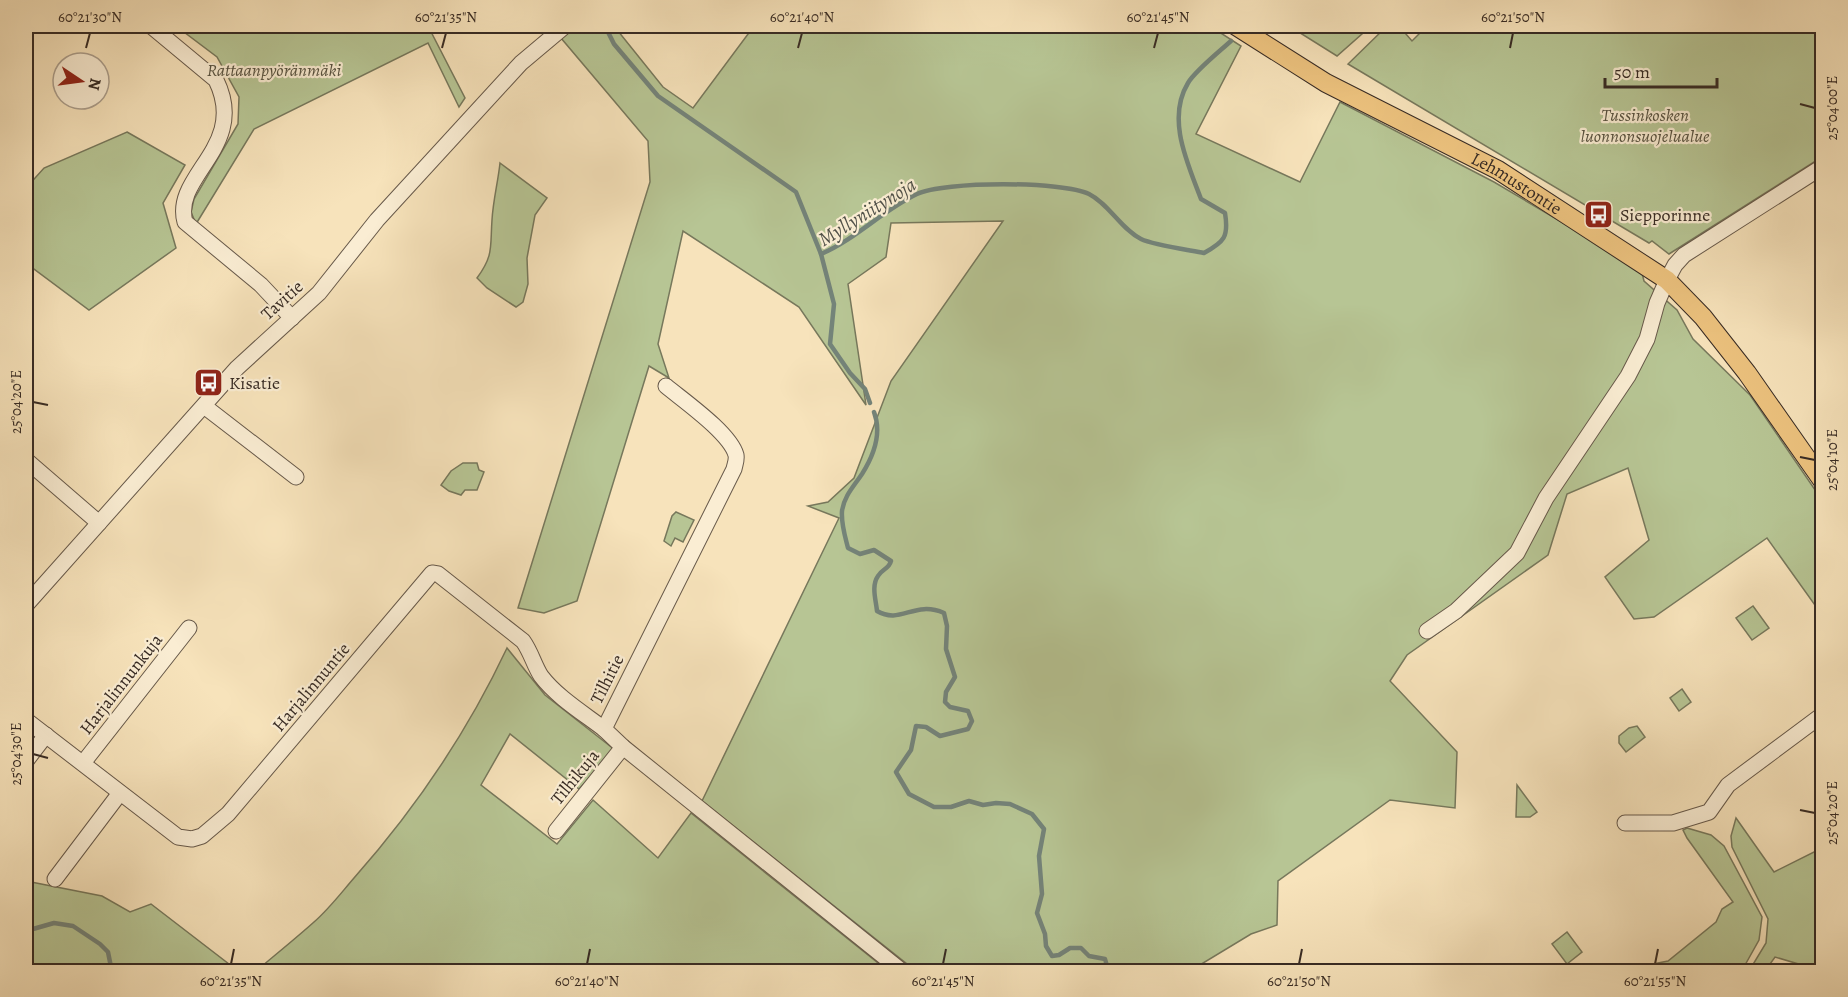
<svg xmlns="http://www.w3.org/2000/svg" width="1848" height="997" viewBox="0 0 1848 997" font-family="Alegreya,serif">
  <style>
    .green { fill: #b7c594; stroke: #77785c; stroke-width: 1.5 }
    .lines { fill: none; stroke-linecap: round; stroke-linejoin: round }
    .stream { stroke: #748379; stroke-width: 4.5 }
    .minor-casing { stroke: #67594a; stroke-width: 17 }
    .major-casing { stroke: #372b24; stroke-width: 20 }
    .minor { stroke: #faedd3; stroke-width: 15 }
    .major { stroke: #ecc27e; stroke-width: 18 }
    .ticks { fill: none; stroke: #372b24; stroke-width: 2 }
    .labels { text-anchor: middle; dominant-baseline: central; stroke-width: 4.5; stroke-linejoin: round; paint-order: stroke }
    .park-label { font-size: 18px; font-style: italic; fill: #575240; stroke: #faedd3 }
    .street-label { font-size: 18px; fill: #372b24; stroke: #faedd3 }
    .poi-label { font-size: 18px; fill: #372b24; stroke: #faedd3; text-anchor: start }
    .water-label { font-size: 20px; font-style: italic; fill: #505048; stroke: #faedd3 }
    .neatline { fill: none; stroke: #372b24; stroke-width: 2 }
    .ticks-label { font-size: 15px; text-anchor: middle; fill: #372b24 }
  </style>
  <rect width="100%" height="100%" fill="#f7e3bb"/>
  <filter id="stains"><feTurbulence type="fractalNoise" baseFrequency=".00333" numOctaves="4"/><feColorMatrix values="0 0 0 0 .2 0 0 0 0 .09 0 0 0 0 .02 0 0 0 .5 -.17"/></filter>
  <radialGradient id="worn" r=".72"><stop offset=".6" stop-color="#630" stop-opacity="0"/><stop offset="1" stop-color="#630" stop-opacity=".3"/></radialGradient>
  <g class="green">
    <polygon points="176,26 428,26 465,98 459,107 428,43 254,129 196,224 191,212 194,199 238,124 239,97 217,57"/>
    <polygon points="576,26 614,26 663,87 693,108 754,26 1210,26 1241,46 1196,134 1300,182 1340,102 1494,182 1641,269 1644,281 1677,310 1693,339 1750,395 1822,500 1822,615 1767,538 1654,617 1634,619 1605,577 1649,540 1628,468 1567,494 1548,555 1407,655 1390,681 1457,752 1455,808 1390,800 1278,881 1277,925 1251,934 1190,971 916,971 702,801 839,518 808,506 828,502 854,478 891,381 1003,221 891,223 886,257 848,284 866,405 799,307 683,231 658,344 669,378 649,366 577,601 544,613 518,608 650,182 648,141 561,38"/>
    <polygon points="1289,26 1371,26 1337,56"/>
    <polygon points="1387,26 1399,26 1412,41 1427,26 1822,26 1822,157 1669,254 1652,241 1649,243 1348,64"/>
    <polygon points="127,132 185,165 163,203 176,248 89,310 26,263 26,188 44,168"/>
    <path d="M500,163L547,198L535,215L527,258L528,284L523,302L516,307L487,288L477,278C494,255 490,247 492,220C493,201 498,182 500,163Z"/>
    <polygon points="463,463 477,463 479,470 484,472 477,490 465,490 461,495 449,491 441,485 451,471"/>
    <polygon points="676,512 694,520 683,542 675,538 671,546 664,541 672,516"/>
    <polygon points="1753,606 1769,628 1752,640 1736,618"/>
    <path d="M507,648L545,695L615,750L579,789L510,734L481,785L557,844L593,800L658,858L691,813L888,971L255,972C275,955 295,939 314,922C329,909 341,893 354,878C416,808 467,733 507,648Z"/>
    <polygon points="1682,689 1691,702 1679,711 1670,698"/>
    <polygon points="1637,726 1645,737 1626,752 1619,743 1619,736 1629,728"/>
    <polygon points="1517,785 1537,812 1530,817 1516,817"/>
    <polygon points="1736,818 1774,872 1822,848 1822,971 1775,957 1765,971 1749,971 1766,943 1768,919 1732,847 1731,836"/>
    <polygon points="1687,828 1711,835 1724,846 1762,917 1759,940 1745,965 1738,971 1632,971 1632,968 1668,961 1716,922 1722,909 1733,902 1687,838 1683,830"/>
    <polygon points="26,881 102,896 130,912 151,904 238,971 26,971"/>
    <polygon points="1567,932 1582,952 1567,964 1552,944"/>
  </g>
  <g class="lines">
    <g class="stream">
      <polyline points="605,26 614,44 658,96 796,192 821,254 834,304 830,344 850,373 865,389 870,403"/>
      <path d="M821,254C856,239 883,210 917,194C944,181 1063,181 1089,194C1109,204 1121,229 1141,239C1153,245 1189,250 1204,253C1224,242 1229,237 1225,213L1201,199C1188,164 1166,119 1188,83C1195,71 1220,51 1231,41"/>
      <path d="M874,412C882,433 874,455 862,474C854,486 844,496 842,511C841,524 845,536 848,548L860,554L874,550L891,561C889,569 882,569 878,576C871,586 876,600 877,611C901,625 914,600 944,613L947,626L946,649L955,677L946,692L945,702L950,707L968,711L972,721L968,729L940,736L926,727L916,726L911,750L896,772L909,794L934,807H951L969,801L983,805L996,803L1010,804L1032,814L1044,829L1039,856L1042,894L1037,913L1045,934L1046,946L1052,956L1059,955L1070,948H1081L1089,956L1105,959L1107,966L1105,972"/>
      <polyline points="26,931 54,923 73,926 100,944 108,952 112,972"/>
    </g>
    <defs>
      <g id="minor">
        <path d="M151,26L216,80C249,147 172,175 185,222L261,285L292,318"/>
        <path d="M666,386C684,401 730,433 736,455C737,460 735,464 734,469L604,729L623,747L903,972"/>
        <polyline points="204,406 296,477"/>
        <polyline points="26,460 99,523"/>
        <polyline points="26,605 237,368 319,293 377,220 521,63 565,26"/>
        <polyline points="1427,631 1456,611 1517,553 1546,498 1628,376 1647,339 1657,303 1667,280 1675,265 1684,255 1822,167"/>
        <path d="M26,720L178,837L192,839L202,836L228,814L432,573L438,574L523,641C531,652 534,665 541,676C557,697 583,713 604,729"/>
        <polyline points="26,761 46,735"/>
        <polyline points="83,763 189,628"/>
        <polyline points="1625,823 1673,823 1709,812 1728,785 1822,715"/>
        <polyline points="556,831 623,747"/>
        <polyline points="55,879 120,793"/>
      </g>
      <g id="major">
        <path id="s1" d="M1236,26L1326,83L1498,170L1667,280L1703,317L1747,373L1822,480"/>
      </g>
    </defs>
    <use href="#minor" class="minor-casing"/>
    <use href="#major" class="major-casing"/>
    <use href="#minor" class="minor"/>
    <use href="#major" class="major"/>
  </g>
  <path class="ticks" d="M86,48L90,33M442,48L446,33M798,48L802,33M1154,48L1158,33M1510,48L1513,33M1800,104L1815,108M33,402L48,405M1800,457L1815,460M33,754L48,758M1800,810L1815,813M231,964L234,949M587,964L590,949M943,964L946,949M1299,964L1302,949M1655,964L1658,949"/>
  <defs>
    <symbol id="bus-square" viewBox="-11 -11 22 22"><rect x="-9" y="-9" width="18" height="18" rx="4" fill="#8f2418" stroke="#faedd3"/><path d="M-5-6H5V4H4V6H2V4H-2V6H-4V4H-5ZM-3.5-4V0h7V-4ZM-3.5 1.2v1.5H-2V1.2ZM2 1.2v1.5H3.5V1.2Z" fill="#fff"/></symbol>
  </defs>
  <g fill-rule="evenodd">
    <use href="#bus-square" x="1582" y="198" width="33" height="33"/>
    <use href="#bus-square" x="192" y="366" width="33" height="33"/>
  </g>
  <g class="labels">
    <g class="park-label">
      <text x="274" y="70">Rattaanpyöränmäki</text>
      <text x="1645" y="115">Tussinkosken<tspan x="1645" dy="21">luonnonsuojelualue</tspan></text>
    </g>
    <g class="street-label">
      <text stroke="none"><textPath href="#s1" startOffset="322">Lehmustontie</textPath></text>
      <text transform="translate(282 300) rotate(-42)">Tavitie</text>
      <text transform="translate(607 679) rotate(-63)">Tilhitie</text>
      <text transform="translate(121 684) rotate(-52)">Harjalinnunkuja</text>
      <text transform="translate(311 687) rotate(-50)">Harjalinnuntie</text>
      <text transform="translate(575 777) rotate(-51)">Tilhikuja</text>
    </g>
    <g class="poi-label">
      <text x="1620" y="215">Siepporinne</text>
      <text x="229" y="383">Kisatie</text>
    </g>
    <g class="water-label">
      <text transform="translate(867 212) rotate(-32)">Myllyniitynoja</text>
    </g>
  </g>
  <rect width="1848" height="997" fill="none" stroke="#f7e3bb" stroke-width="66"/>
  <g transform="translate(81 81) rotate(103)"><circle r="28" fill="#faedd3" stroke="#ac9f8d" stroke-width="1.5"/>
  <path d="M0-4.5L10 22L0 15L-10 22Z" fill="#8f2418"/>
  <text y="-9" font-size="16" font-weight="bold" text-anchor="middle" fill="#372b24">N</text>
  </g>
  <path d="M1605 78v9h112v-9" fill="none" stroke="#372b24" stroke-width="3"/>
  <text x="1614" y="78" font-size="18" fill="#372b24" stroke="#faedd3" stroke-width="4.5" paint-order="stroke">50 m</text>
  <rect x="33" y="33" width="1782" height="931" class="neatline"/>
  <g class="ticks-label">
    <text x="90" y="22">60°21'30"N</text>
    <text x="446" y="22">60°21'35"N</text>
    <text x="802" y="22">60°21'40"N</text>
    <text x="1158" y="22">60°21'45"N</text>
    <text x="1513" y="22">60°21'50"N</text>
    <text transform="translate(1832 108) rotate(-90)" y="5">25°04'00"E</text>
    <text transform="translate(16 402) rotate(-90)" y="5">25°04'20"E</text>
    <text transform="translate(1832 460) rotate(-90)" y="5">25°04'10"E</text>
    <text transform="translate(16 754) rotate(-90)" y="5">25°04'30"E</text>
    <text transform="translate(1832 813) rotate(-90)" y="5">25°04'20"E</text>
    <text x="231" y="986">60°21'35"N</text>
    <text x="587" y="986">60°21'40"N</text>
    <text x="943" y="986">60°21'45"N</text>
    <text x="1299" y="986">60°21'50"N</text>
    <text x="1655" y="986">60°21'55"N</text>
  </g>
  <rect width="100%" height="100%" filter="url(#stains)"/>
  <rect width="100%" height="100%" fill="url(#worn)"/>
</svg>
